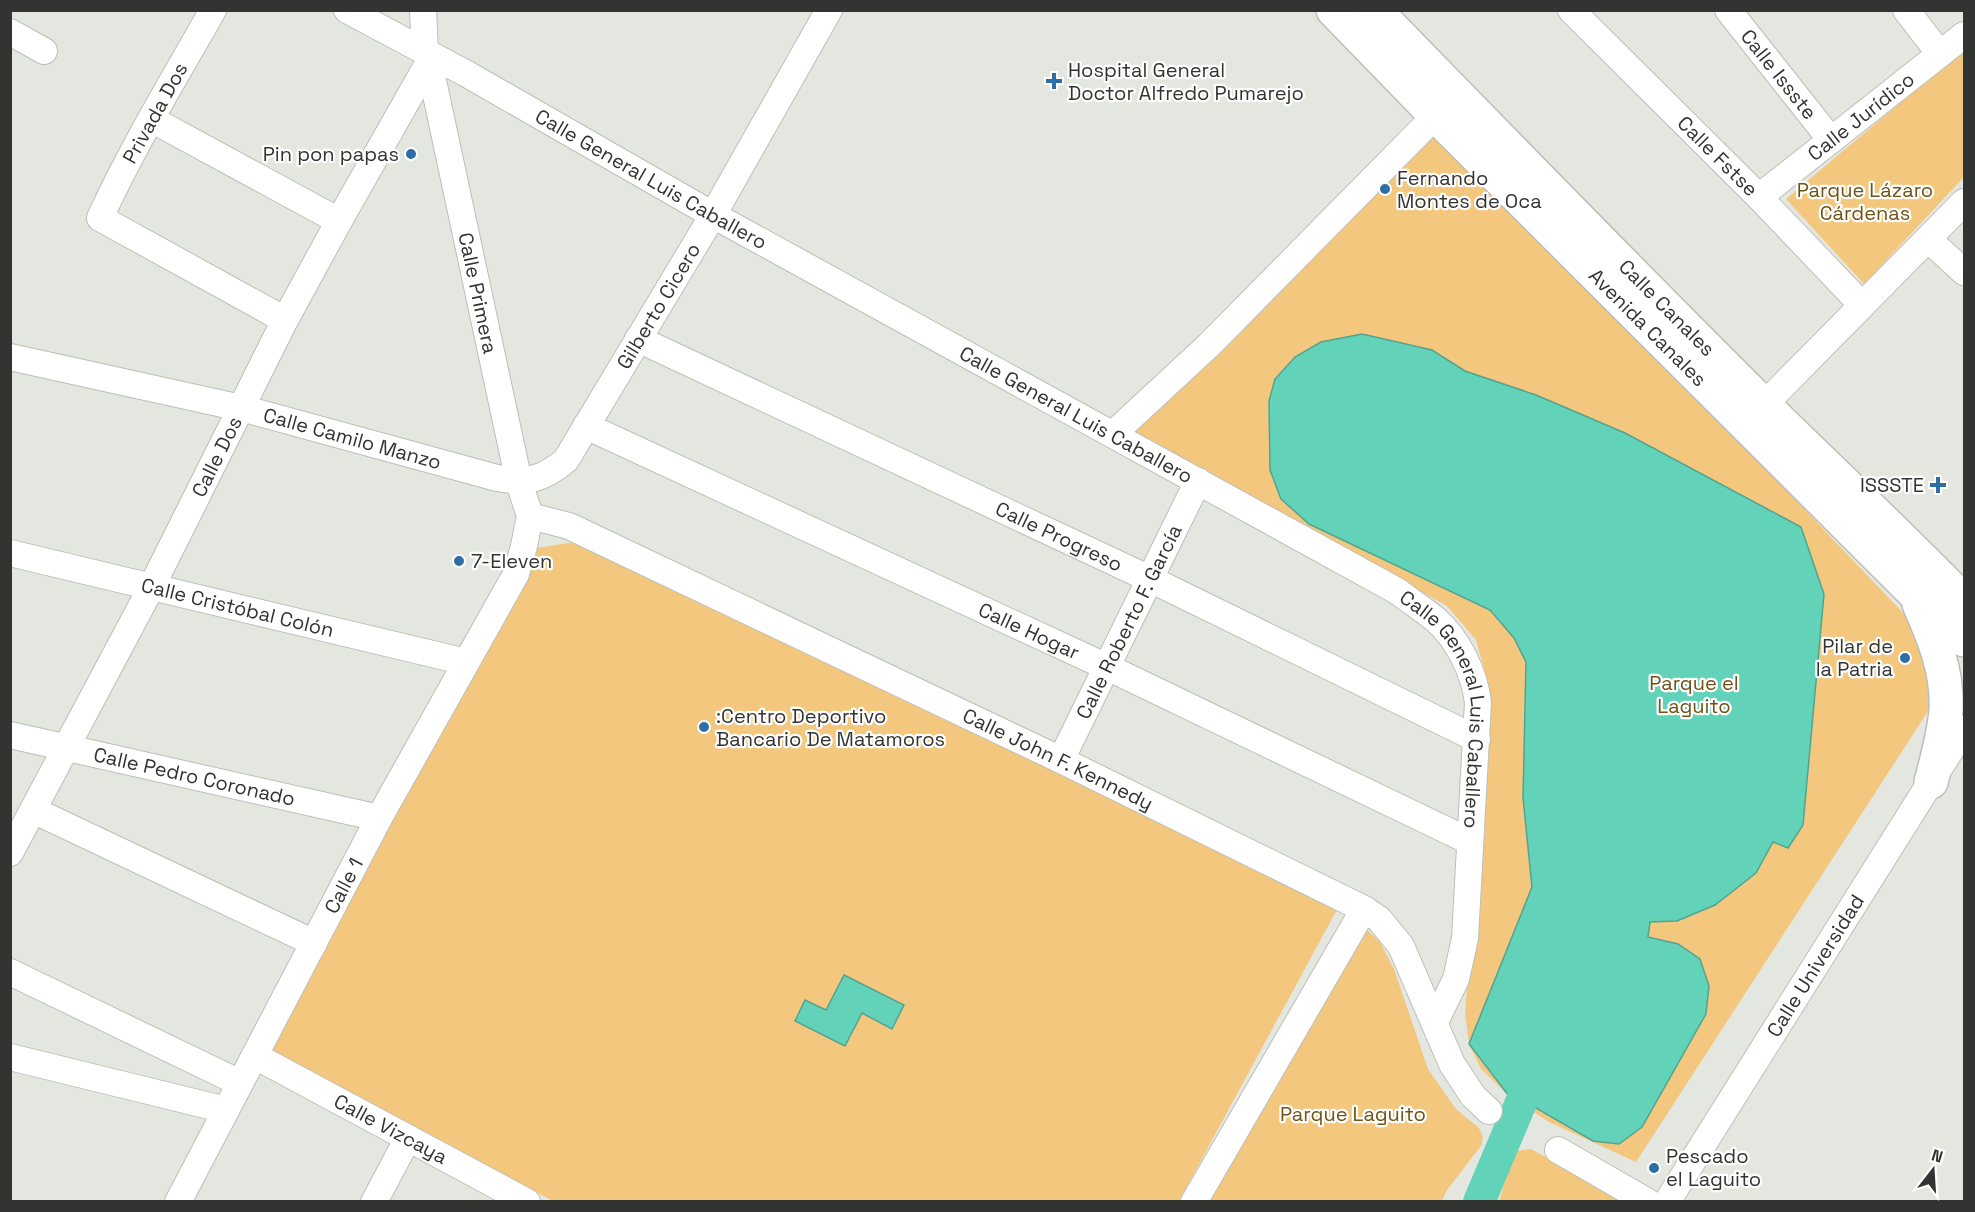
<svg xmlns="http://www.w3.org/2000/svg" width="1975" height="1212" viewBox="0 0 1975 1212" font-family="'Space Grotesk',sans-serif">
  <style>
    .green { fill: #f3c87e }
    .water { fill: #62d3b8; stroke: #54a390; stroke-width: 1.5 }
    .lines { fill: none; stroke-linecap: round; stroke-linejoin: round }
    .river { stroke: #62d3b8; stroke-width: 32 }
    .minor-casing { stroke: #bcbfb8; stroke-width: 28 }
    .major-casing { stroke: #bcbfb8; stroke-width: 36 }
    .minor { stroke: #fff; stroke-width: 26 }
    .major { stroke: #fff; stroke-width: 33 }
    .poi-dot { fill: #2d6fa5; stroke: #fff; stroke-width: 2 }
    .labels { text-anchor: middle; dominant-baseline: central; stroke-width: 4.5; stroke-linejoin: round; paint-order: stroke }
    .poi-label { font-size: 20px; fill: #323431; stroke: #fff; text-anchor: start }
    .street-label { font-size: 20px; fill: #323431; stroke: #fff }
    .park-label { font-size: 20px; fill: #705215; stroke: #fff }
  </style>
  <rect width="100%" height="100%" fill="#e4e7e0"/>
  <g class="green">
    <polygon points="1964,49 1964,177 1864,284 1786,199"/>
    <polygon points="1438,124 1924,635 1936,699 1636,1162 1549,1122 1509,1096 1481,1069 1469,1044 1465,1013 1490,690 1476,640 1447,606 1130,429"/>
    <polygon points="580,541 1339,906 1179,1201 553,1201 265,1049 537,548"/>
    <polygon points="1364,927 1380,942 1394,969 1428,1069 1456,1109 1479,1128 1483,1137 1481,1146 1447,1190 1442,1201 1209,1202"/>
    <polygon points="1531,1149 1626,1201 1499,1202 1510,1162 1515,1151"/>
  </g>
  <g class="water">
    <polygon points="1362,334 1432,350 1465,371 1536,395 1625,433 1801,527 1824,594 1803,825 1788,848 1773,842 1756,873 1715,905 1677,921 1650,922 1648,937 1678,944 1700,959 1709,986 1706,1014 1642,1127 1619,1144 1593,1141 1522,1100 1509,1096 1469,1044 1532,887 1523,798 1526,662 1514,638 1490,610 1309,524 1281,499 1270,470 1269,401 1275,379 1295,357 1321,342"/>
    <polygon points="844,975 904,1005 892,1029 862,1013 845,1046 795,1021 805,1000 826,1010"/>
  </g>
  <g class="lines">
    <polyline class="river" points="1479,1202 1522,1100"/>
    <defs>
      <g id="minor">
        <path d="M213,10C174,79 133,146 100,218L285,320"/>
        <path id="s1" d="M347,10L467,74L713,215L1397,591C1409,600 1423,609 1435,619C1458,639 1474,672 1478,702L1465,938L1456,979L1435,1022"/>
        <path id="s2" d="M1571,10L1759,197L1862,305"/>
        <path id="s3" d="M1728,10L1831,140"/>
        <polyline points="1906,10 1940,54"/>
        <polyline points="10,32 44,51"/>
        <polyline points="151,119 339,221"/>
        <path id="s4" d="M1759,197L1964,35"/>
        <polyline points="1928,239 1964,272"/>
        <path id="s5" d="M638,339L1150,579L1477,739"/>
        <path id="s6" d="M10,357L241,408L497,478C526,483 543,480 566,460L713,215L829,10"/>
        <polyline points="1752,417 1964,202"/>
        <path id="s7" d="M586,426L1107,667L1469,841"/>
        <polyline points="1113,434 1209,345 1448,103"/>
        <path id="s8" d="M530,516L569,526L1061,760L1364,909L1379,919L1401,946L1452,1064L1473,1096L1489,1111"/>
        <path id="s9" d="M10,553L466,662"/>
        <path id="s10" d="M10,735L379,818"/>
        <path id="s11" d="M1061,760L1198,481"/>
        <polyline points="33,810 314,943"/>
        <path id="s12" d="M10,853L152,586L285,320L339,221L429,62"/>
        <polyline points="10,972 240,1083"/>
        <path id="s13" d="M255,1056L527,1202"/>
        <polyline points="10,1057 226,1110"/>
        <polyline points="1558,1150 1648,1202"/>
        <path id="s14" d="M178,1202L379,818L516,574L524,546L530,516L519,482L429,62L425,51L423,10"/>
        <polyline points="374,1202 408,1138"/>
        <polyline points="1194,1202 1364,909"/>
        <path id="s15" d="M1667,1202L1964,729"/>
      </g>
      <g id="major">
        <path id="s16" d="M1333,10L1435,115L1913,592L1964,640"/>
        <path id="s17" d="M1375,10C1503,141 1630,272 1760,401C1828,468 1898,533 1964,601"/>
        <path d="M1919,604C1934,638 1948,672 1946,710C1944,735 1937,759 1931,782"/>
      </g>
    </defs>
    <use href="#minor" class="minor-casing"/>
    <use href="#major" class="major-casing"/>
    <use href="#minor" class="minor"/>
    <use href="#major" class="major"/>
  </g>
  <g class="poi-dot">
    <path d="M1051 72h6v6h6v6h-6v6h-6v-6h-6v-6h6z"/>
    <circle cx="411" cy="154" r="6"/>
    <circle cx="1385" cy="189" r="6"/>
    <path d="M1935 476h6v6h6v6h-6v6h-6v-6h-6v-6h6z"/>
    <circle cx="459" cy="561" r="6"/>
    <circle cx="1905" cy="658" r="6"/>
    <circle cx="704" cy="727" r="6"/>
    <circle cx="1654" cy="1168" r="6"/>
  </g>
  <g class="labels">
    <g class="poi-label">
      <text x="1068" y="70">Hospital General<tspan x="1068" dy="23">Doctor Alfredo Pumarejo</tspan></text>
      <text x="399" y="154" text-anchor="end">Pin pon papas</text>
      <text x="1397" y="178">Fernando<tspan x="1397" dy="23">Montes de Oca</tspan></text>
      <text x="1924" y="485" text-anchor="end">ISSSTE</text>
      <text x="471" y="561">7-Eleven</text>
      <text x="1893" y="646" text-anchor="end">Pilar de<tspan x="1893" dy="23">la Patria</tspan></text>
      <text x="716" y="716">:Centro Deportivo<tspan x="716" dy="23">Bancario De Matamoros</tspan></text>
      <text x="1666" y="1156">Pescado<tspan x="1666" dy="23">el Laguito</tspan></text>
    </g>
    <g class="street-label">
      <text stroke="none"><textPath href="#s3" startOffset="82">Calle Issste</textPath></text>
      <text transform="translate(155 113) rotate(-61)">Privada Dos</text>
      <text stroke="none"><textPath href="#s4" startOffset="130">Calle Jurídico</textPath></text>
      <text stroke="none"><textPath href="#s2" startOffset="207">Calle Fstse</textPath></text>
      <text stroke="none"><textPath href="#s1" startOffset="348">Calle General Luis Caballero</textPath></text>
      <text transform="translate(478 293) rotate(78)">Calle Primera</text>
      <text stroke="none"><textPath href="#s6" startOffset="756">Gilberto Cicero</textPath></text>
      <text stroke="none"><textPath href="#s17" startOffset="417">Calle Canales</textPath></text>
      <text stroke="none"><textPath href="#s16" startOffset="447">Avenida Canales</textPath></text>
      <text stroke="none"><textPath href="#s1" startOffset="834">Calle General Luis Caballero</textPath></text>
      <text stroke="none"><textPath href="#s6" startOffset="352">Calle Camilo Manzo</textPath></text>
      <text stroke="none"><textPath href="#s12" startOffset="447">Calle Dos</textPath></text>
      <text stroke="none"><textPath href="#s5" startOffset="465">Calle Progreso</textPath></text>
      <text stroke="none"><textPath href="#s9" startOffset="234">Calle Cristóbal Colón</textPath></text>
      <text stroke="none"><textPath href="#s11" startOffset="154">Calle Roberto F. García</textPath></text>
      <text stroke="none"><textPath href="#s7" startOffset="488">Calle Hogar</textPath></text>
      <text stroke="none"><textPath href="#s1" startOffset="1338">Calle General Luis Caballero</textPath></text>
      <text stroke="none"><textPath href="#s8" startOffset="582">Calle John F. Kennedy</textPath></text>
      <text stroke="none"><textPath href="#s10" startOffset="189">Calle Pedro Coronado</textPath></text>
      <text stroke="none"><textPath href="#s14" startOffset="357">Calle 1</textPath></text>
      <text stroke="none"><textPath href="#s15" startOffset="279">Calle Universidad</textPath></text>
      <text stroke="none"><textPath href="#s13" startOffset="154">Calle Vizcaya</textPath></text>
    </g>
    <g class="park-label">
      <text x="1865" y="190">Parque Lázaro<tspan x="1865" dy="23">Cárdenas</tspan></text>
      <text x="1694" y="683">Parque el<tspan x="1694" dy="23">Laguito</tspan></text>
      <text x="1353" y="1114">Parque Laguito</text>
    </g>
  </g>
  <rect width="1975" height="1212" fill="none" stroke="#323431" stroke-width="24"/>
  <g transform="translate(1933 1170) rotate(17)" stroke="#ffffff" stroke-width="4.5" paint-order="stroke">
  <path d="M0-4.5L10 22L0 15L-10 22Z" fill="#323431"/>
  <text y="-9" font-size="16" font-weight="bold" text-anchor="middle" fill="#323431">N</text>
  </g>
</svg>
